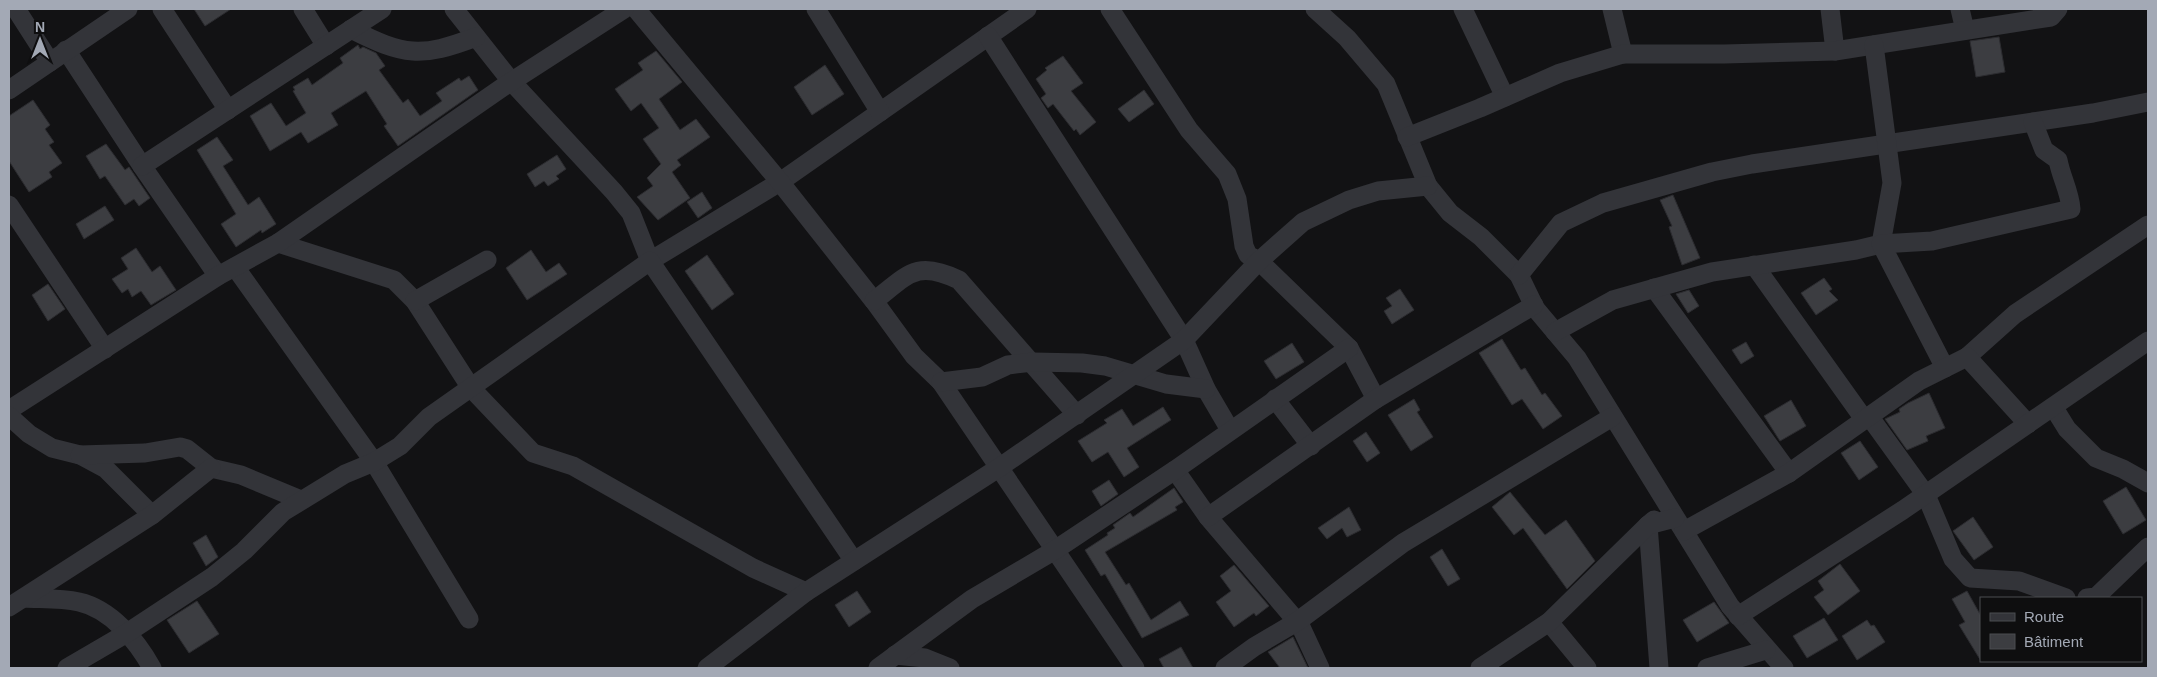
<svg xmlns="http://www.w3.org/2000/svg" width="2157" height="677" viewBox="0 0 2157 677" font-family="Helvetica,sans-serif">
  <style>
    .building { fill: #3c3d41; stroke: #2c2c30 }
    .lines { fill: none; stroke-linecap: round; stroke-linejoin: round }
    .minor { stroke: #333439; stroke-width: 19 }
  </style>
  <rect width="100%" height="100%" fill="#121214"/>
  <g class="building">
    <polygon points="194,9 231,9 205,26"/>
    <polygon points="1999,37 2005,72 1976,77 1970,41"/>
    <polygon points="358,45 360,49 363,47 376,53 385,66 379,70 403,103 408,99 420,116 442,101 436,93 459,78 461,81 469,76 478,90 398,146 384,126 387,124 366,91 331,113 338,125 308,143 301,132 270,151 250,116 271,103 286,126 306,113 293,91 295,90 293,87 308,78 312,85 343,63 340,58"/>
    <polygon points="656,51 682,82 659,99 680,130 696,119 710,137 677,160 681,165 672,172 690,198 658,220 637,197 653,186 647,178 661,164 643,139 659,128 641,103 631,111 615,89 643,70 638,63"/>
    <polygon points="1063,56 1083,83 1071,91 1096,122 1080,135 1076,129 1074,131 1053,104 1048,108 1041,98 1046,94 1036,79 1047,70 1045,68"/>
    <polygon points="825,65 844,94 812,115 794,87"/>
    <polygon points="1144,90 1154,104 1129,122 1118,109"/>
    <polygon points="33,100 50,125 45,129 54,142 49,145 62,163 49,172 52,177 29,192 9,161 9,116"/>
    <polygon points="217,137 233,160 223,166 248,205 259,197 276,224 262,233 261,230 236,247 221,224 236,214 197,150"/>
    <polygon points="106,144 125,170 129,167 150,198 139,206 134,199 125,205 105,176 100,179 86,156"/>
    <polygon points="557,155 566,169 556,176 559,179 548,186 544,181 535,187 527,174"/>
    <polygon points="702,192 712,208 698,218 687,202"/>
    <polygon points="1673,195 1700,258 1682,265 1669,227 1672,226 1660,200"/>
    <polygon points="105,206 114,220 84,239 76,224"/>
    <polygon points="136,248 152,272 160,266 176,290 151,305 141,291 132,297 128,289 122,293 112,279 128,269 121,258"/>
    <polygon points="531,250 546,272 559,263 567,274 527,300 506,268"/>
    <polygon points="707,255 734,294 712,310 685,271"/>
    <polygon points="1824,278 1832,289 1829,291 1838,300 1816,315 1801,293"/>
    <polygon points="48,284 65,309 48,321 32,295"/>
    <polygon points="1400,289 1414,310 1392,324 1384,311 1392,306 1386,298"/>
    <polygon points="1689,290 1699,306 1688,313 1676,294"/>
    <polygon points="1502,339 1521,370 1525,368 1542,395 1545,393 1562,416 1543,429 1522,399 1512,405 1479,353"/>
    <polygon points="1746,342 1754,356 1741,364 1732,350"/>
    <polygon points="1292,343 1304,362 1276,379 1264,361"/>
    <polygon points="1929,393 1945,428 1926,436 1928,441 1907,450 1885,419 1900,412 1899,409 1908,403"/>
    <polygon points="1414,399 1420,410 1417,412 1433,437 1411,451 1388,415"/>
    <polygon points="1791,400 1806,426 1780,441 1764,416"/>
    <polygon points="1163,407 1171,420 1127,448 1139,467 1124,477 1108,452 1092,462 1078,441 1107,423 1104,420 1122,409 1133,426"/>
    <polygon points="1366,432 1380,453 1367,462 1353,441"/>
    <polygon points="1860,441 1878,467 1859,480 1841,453"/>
    <polygon points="1109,480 1118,494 1101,506 1092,491"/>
    <polygon points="2126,487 2146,520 2123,534 2103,501"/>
    <polygon points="1174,488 1183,502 1175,507 1177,510 1105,552 1126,585 1129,583 1151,620 1180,601 1189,615 1142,638 1105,574 1101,576 1085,550 1108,535 1107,533 1115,528 1113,525 1130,513 1133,517"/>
    <polygon points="1510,492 1545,535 1566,520 1595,561 1567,589 1523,528 1514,535 1492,507"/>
    <polygon points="1349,507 1361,530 1347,537 1342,528 1327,539 1318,528"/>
    <polygon points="1973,517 1993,547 1974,560 1953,531"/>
    <polygon points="206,535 218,557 206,566 193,543"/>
    <polygon points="1442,549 1460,579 1448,586 1430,557"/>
    <polygon points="1840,564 1860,591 1828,615 1814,597 1824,590 1818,581"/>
    <polygon points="1234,565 1269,606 1256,616 1254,613 1234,627 1216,602 1231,591 1220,576"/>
    <polygon points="857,591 871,612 849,627 835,605"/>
    <polygon points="1967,591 1981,616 1981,661 1959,625 1965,622 1952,599"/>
    <polygon points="197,601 219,634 189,653 167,620"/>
    <polygon points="1714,602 1729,623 1697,642 1683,620"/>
    <polygon points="1824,618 1838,640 1807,658 1793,636"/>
    <polygon points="1867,620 1871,626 1874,625 1885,642 1857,660 1842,636"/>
    <polygon points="1293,637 1308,668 1280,668 1268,652"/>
    <polygon points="1181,647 1193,668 1164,668 1159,659"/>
  </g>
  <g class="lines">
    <g class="minor">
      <polyline points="16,9 50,62"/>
      <polyline points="162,9 228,110"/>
      <polyline points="303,9 326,46"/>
      <polyline points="454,9 511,81 614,192 631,213 650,261 780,182 1027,9"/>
      <polyline points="636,9 780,182 874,301 914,356 941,382 1135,668"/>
      <polyline points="816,9 880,112"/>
      <polyline points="1110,9 1189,130 1227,174 1237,199 1244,246 1248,255 1259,261 1349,348 1376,399"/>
      <polyline points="1315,9 1347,38 1386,84 1428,186 1450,213 1481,237 1519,275 1535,308 1577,358 1730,606 1784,668"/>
      <polyline points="1463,9 1505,97"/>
      <polyline points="1612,9 1623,54"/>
      <polyline points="1830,9 1835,51"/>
      <polyline points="1960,9 1965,30"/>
      <path d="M351,29C404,56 421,58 476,37"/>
      <polyline points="988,36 1184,340 1206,389 1230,430"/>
      <polyline points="66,50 142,166 218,276"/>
      <polyline points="9,90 128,9"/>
      <polyline points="1407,137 1480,108 1560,73 1623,54 1724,54 1835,51 2051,17 2058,9"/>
      <polyline points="142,166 382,9"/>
      <polyline points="9,205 105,349"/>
      <polyline points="278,243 394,280 415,301 471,388 533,453 573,466 753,568 806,592"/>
      <polyline points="1754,265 1864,419"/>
      <polyline points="235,267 374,462 469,619"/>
      <polyline points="1519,275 1561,223 1603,203 1712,172 1752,164 2093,113 2148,102"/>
      <polyline points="1654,288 1789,473"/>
      <polyline points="415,301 487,260"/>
      <path d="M874,301C908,275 916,259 959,280L1077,415"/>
      <polyline points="1555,332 1613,300 1712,272 1856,250 1881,244 1892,183 1874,45"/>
      <polyline points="1967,357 2015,314 2148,225"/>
      <path d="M1945,368L1881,244L1932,241L2071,209C2070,192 2061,177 2058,160L2044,150L2033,122"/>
      <polyline points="941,382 982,377 1008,365 1033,362 1082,363 1105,366 1166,384 1206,389"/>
      <polyline points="1275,399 1311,446"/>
      <polyline points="2054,408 2067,429 2096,458 2123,469 2148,483"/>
      <polyline points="9,410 218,276 278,243 503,87 624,9"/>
      <polyline points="9,416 29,434 52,448 80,455 106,469 152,515"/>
      <polyline points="1869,416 1926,495 1953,559 1970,578 2019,581 2066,598"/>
      <polyline points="80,455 145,453 180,447 187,449 211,468 241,475 301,500"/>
      <polyline points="1175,470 1208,517 1300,625 1320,668"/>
      <polyline points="1208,517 1376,399 1534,305"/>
      <polyline points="1654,520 1648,525 1659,668"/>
      <polyline points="1684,531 1789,473 1919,381 1967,357 2028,424"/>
      <path d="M24,598C42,599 61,598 79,602C111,609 137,641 152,668"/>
      <polyline points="2087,598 2096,597 2148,547"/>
      <polyline points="9,607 152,515 211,468"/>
      <polyline points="1738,616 1903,510 2148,341"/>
      <polyline points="1549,622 1587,668"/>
      <polyline points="895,655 925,658 950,668"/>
      <polyline points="67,668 127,633 212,577 244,551 283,512 345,474 374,462 400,446 429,417 650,261 854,561"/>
      <polyline points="707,668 806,592 1000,467 1184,340 1259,261 1303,222 1349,200 1378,191 1428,186"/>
      <polyline points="878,668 972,599 1055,550 1175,470 1349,348"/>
      <polyline points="1225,668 1254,647 1298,621 1403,543 1612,417"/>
      <polyline points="1480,668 1549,622 1648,525 1675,518"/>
      <polyline points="1707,668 1766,650"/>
    </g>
  </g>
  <rect width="2157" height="677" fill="none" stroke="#a3a9b5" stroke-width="20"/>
  <rect x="1980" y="597" width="162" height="65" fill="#0e0e0f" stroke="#4a4c51"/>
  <rect x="1990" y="613" width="25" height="8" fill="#333439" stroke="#4a4c51"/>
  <text x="2024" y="622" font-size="15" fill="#a3a9b5">Route</text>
  <rect x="1990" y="634" width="25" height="15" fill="#3c3d41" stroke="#4a4c51"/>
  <text x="2024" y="647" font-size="15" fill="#a3a9b5">Bâtiment</text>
  <g transform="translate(40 40)" stroke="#0e0e0f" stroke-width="4" paint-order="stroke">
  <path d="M0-4L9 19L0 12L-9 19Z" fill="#a3a9b5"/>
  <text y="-8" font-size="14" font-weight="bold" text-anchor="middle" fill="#a3a9b5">N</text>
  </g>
</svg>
